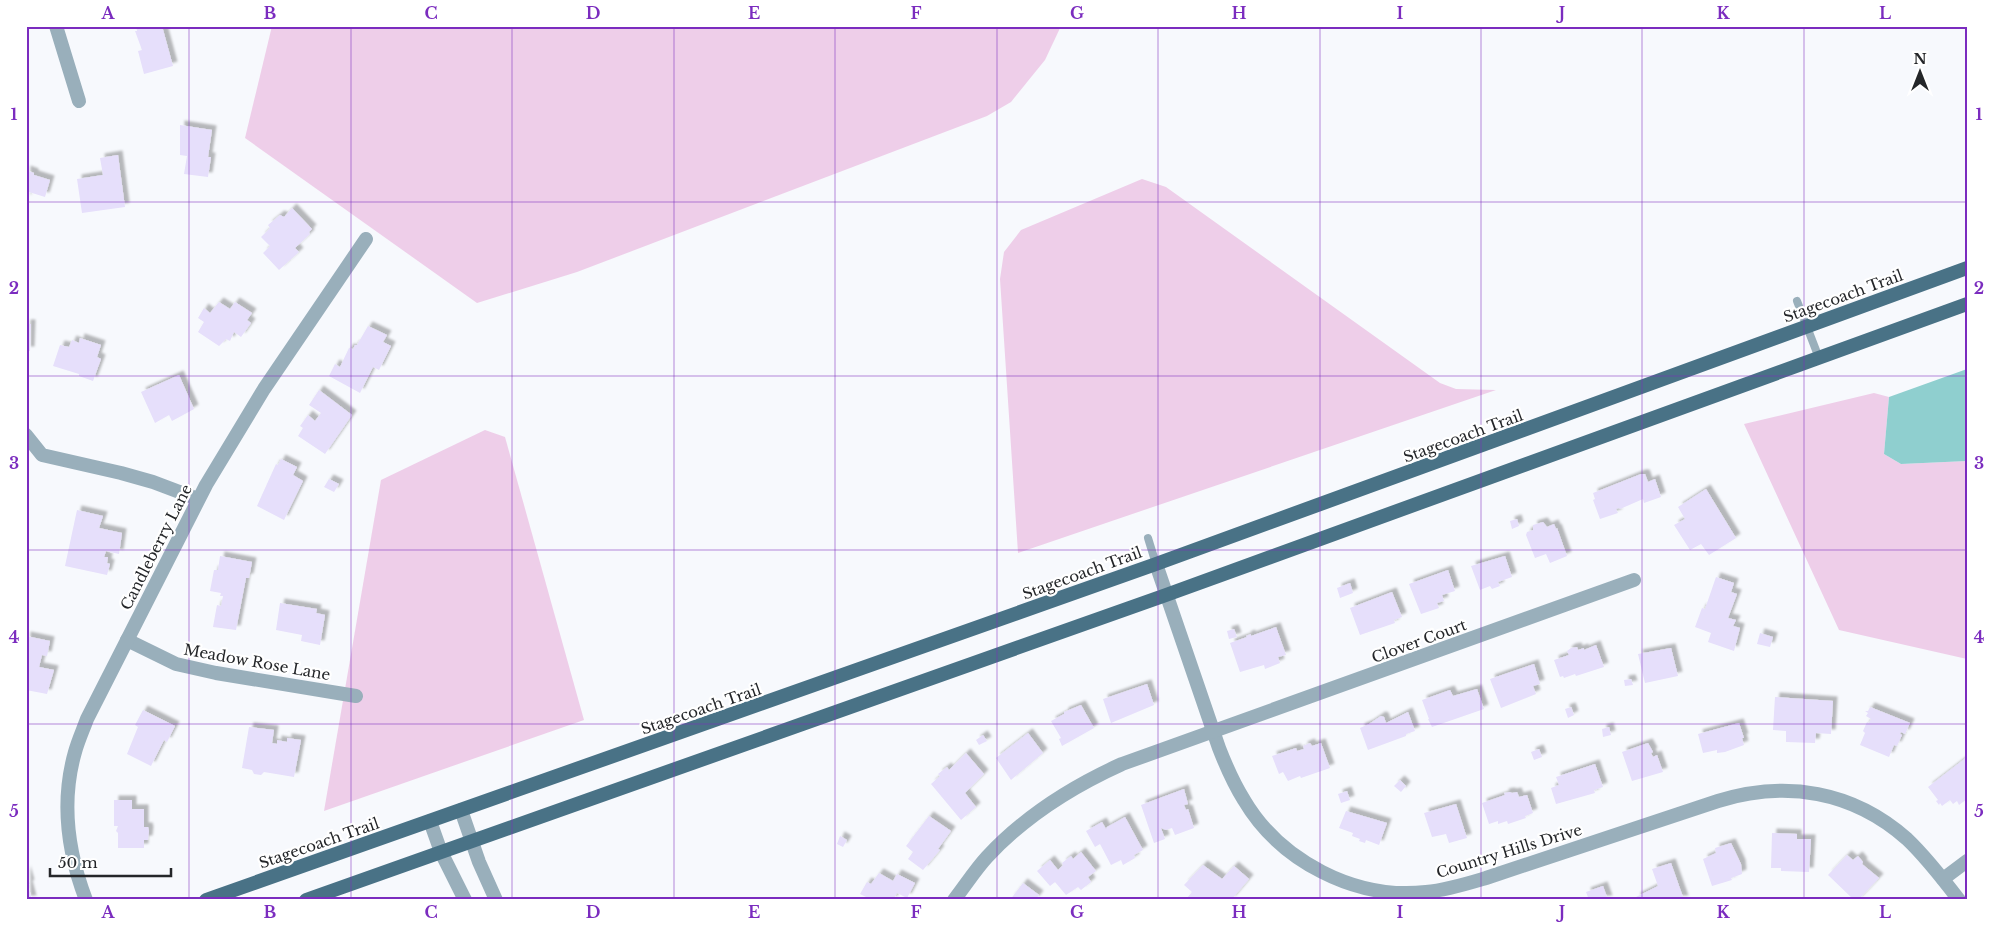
<svg xmlns="http://www.w3.org/2000/svg" width="1993" height="926" viewBox="0 0 1993 926" font-family="'Libre Baskerville',serif">
  <style>
    .green { fill: #eecee9 }
    .water { fill: #8fcfcf }
    .building { fill: #e6dffb; filter: url(#shadow) }
    .lines { fill: none; stroke-linecap: round; stroke-linejoin: round }
    .service { stroke: #99afbb; stroke-width: 8 }
    .minor { stroke: #99afbb; stroke-width: 14 }
    .primary { stroke: #497286; stroke-width: 14 }
    .grid { fill: none; stroke: #7b2cbf; stroke-width: 1; stroke-opacity: 0.55 }
    .labels { text-anchor: middle; dominant-baseline: central; stroke-width: 4.5; stroke-linejoin: round; paint-order: stroke }
    .street-label { font-size: 15px; fill: #242629; stroke: #fff }
    .neatline { fill: none; stroke: #7b2cbf; stroke-width: 2 }
    .grid-label { font-size: 16px; text-anchor: middle; font-weight: bold; fill: #7b2cbf }
  </style>
  <defs>
    <filter id="shadow"><feDropShadow dx="4.5" dy="-4.5" stdDeviation="1" flood-color="#0004"/></filter>
  </defs>
  <rect width="100%" height="100%" fill="#f7f9fd"/>
  <g class="green">
    <polygon points="272,26 1061,26 1045,60 1011,102 987,116 577,272 477,303 245,138"/>
    <polygon points="1142,179 1166,187 1440,383 1456,389 1496,390 1018,553 1000,279 1004,252 1021,230"/>
    <polygon points="1874,393 1889,397 1884,454 1901,464 1967,461 1967,659 1839,630 1744,424"/>
    <polygon points="485,430 505,437 584,720 324,811 381,480"/>
  </g>
  <polygon class="water" points="1967,369 1967,461 1901,464 1884,454 1889,397"/>
  <g class="building">
    <polygon points="136,26 162,26 173,66 144,74 138,51 142,50 135,31 137,31"/>
    <polygon points="180,125 212,130 208,157 211,157 208,177 184,174 187,156 180,155"/>
    <polygon points="118,155 125,207 82,213 77,179 103,175 100,158"/>
    <polygon points="26,170 34,173 34,175 50,180 45,197 29,192 26,200"/>
    <polygon points="292,208 312,229 309,232 310,234 295,248 299,252 279,270 263,253 270,246 261,237 270,228 268,225 280,215 284,217"/>
    <polygon points="219,302 230,309 235,302 252,313 247,320 251,323 241,337 234,332 230,341 226,339 219,346 198,332 204,322 198,318 204,308 210,313"/>
    <polygon points="26,324 31,324 30,351 26,351"/>
    <polygon points="368,326 387,335 383,342 391,346 379,370 373,367 360,393 329,376 335,364 340,367 349,348 353,349 355,345 357,345"/>
    <polygon points="80,338 101,345 97,357 101,359 93,381 79,376 79,374 53,366 60,345 69,347 72,340 79,343"/>
    <polygon points="179,375 194,409 172,421 169,415 155,423 141,392"/>
    <polygon points="319,390 352,415 325,454 298,436 303,428 300,426 308,415 315,421 321,413 309,405"/>
    <polygon points="281,459 297,467 293,475 303,481 284,520 257,506 276,464 278,465"/>
    <polygon points="1641,474 1645,474 1648,482 1655,479 1661,497 1644,503 1643,499 1620,509 1619,508 1616,509 1618,513 1600,519 1593,500 1595,499 1593,493"/>
    <polygon points="329,479 339,484 334,492 324,487"/>
    <polygon points="1706,489 1736,538 1709,555 1701,544 1690,550 1674,525 1685,519 1678,507"/>
    <polygon points="77,510 103,516 99,528 122,533 119,554 106,551 104,557 108,557 107,563 110,564 107,575 65,566"/>
    <polygon points="1517,519 1519,526 1512,529 1510,521"/>
    <polygon points="1543,522 1547,527 1554,524 1556,529 1557,528 1567,556 1550,563 1546,554 1535,558 1526,535 1527,532 1533,530 1533,525"/>
    <polygon points="220,556 252,562 249,578 246,578 236,630 213,627 217,605 221,606 223,596 220,596 221,593 210,591 214,570 218,570"/>
    <polygon points="1505,556 1512,577 1498,582 1500,586 1492,589 1490,586 1480,590 1471,566"/>
    <polygon points="1448,570 1455,591 1442,595 1444,601 1437,603 1439,608 1421,614 1409,584"/>
    <polygon points="1716,577 1734,583 1731,592 1737,594 1728,618 1736,620 1733,626 1740,628 1734,651 1708,642 1711,633 1695,627 1702,608 1705,609"/>
    <polygon points="1350,583 1353,593 1340,598 1337,588"/>
    <polygon points="1392,592 1402,617 1394,620 1395,623 1360,635 1350,608"/>
    <polygon points="280,603 317,609 316,613 325,615 320,645 301,641 302,635 276,630"/>
    <polygon points="1276,627 1286,655 1278,657 1280,663 1265,669 1264,665 1240,672 1230,643 1247,637 1246,636 1251,634 1251,636"/>
    <polygon points="1234,629 1237,637 1229,639 1227,631"/>
    <polygon points="1760,633 1773,637 1770,647 1757,644"/>
    <polygon points="26,636 50,641 47,656 42,655 39,667 54,670 47,694 26,690"/>
    <polygon points="1596,645 1604,667 1576,676 1575,674 1564,678 1563,676 1560,677 1554,660 1569,655 1567,651 1571,648 1577,647 1578,650 1584,648 1584,650"/>
    <polygon points="1671,648 1678,676 1645,683 1638,654"/>
    <polygon points="1534,664 1540,684 1533,686 1536,694 1501,708 1490,679"/>
    <polygon points="1631,679 1633,685 1625,686 1624,680"/>
    <polygon points="1147,684 1154,705 1111,723 1103,699"/>
    <polygon points="1477,689 1484,709 1432,727 1428,719 1429,719 1422,700 1450,690 1453,696"/>
    <polygon points="1775,697 1833,701 1831,734 1816,733 1815,743 1786,742 1786,731 1773,730"/>
    <polygon points="1081,705 1094,728 1062,746 1059,739 1061,738 1051,721 1064,714 1064,712"/>
    <polygon points="1571,707 1574,715 1568,718 1565,709"/>
    <polygon points="1870,707 1910,723 1905,734 1901,732 1900,734 1902,735 1897,746 1894,745 1889,757 1860,745 1865,733 1863,731 1867,722 1869,723 1871,719 1866,716 1868,713 1865,711 1868,711"/>
    <polygon points="143,710 175,726 167,742 164,740 151,766 127,754 138,727 135,725"/>
    <polygon points="1408,712 1415,731 1406,734 1406,736 1368,750 1360,728 1369,724 1381,716 1384,717 1386,723"/>
    <polygon points="1739,723 1744,738 1742,738 1744,745 1725,752 1717,753 1717,750 1703,753 1698,734"/>
    <polygon points="249,727 274,730 272,743 277,744 277,740 287,742 287,738 301,740 294,777 264,772 261,775 254,774 252,770 242,768"/>
    <polygon points="1609,727 1611,735 1603,737 1602,729"/>
    <polygon points="1028,733 1043,753 1011,780 996,758"/>
    <polygon points="983,735 987,741 979,745 976,740"/>
    <polygon points="1310,743 1312,746 1321,743 1330,768 1301,778 1300,776 1288,781 1283,772 1279,774 1272,756 1296,748 1297,751 1304,749 1303,746"/>
    <polygon points="1648,743 1653,752 1651,753 1653,757 1657,755 1663,772 1632,781 1622,752"/>
    <polygon points="1539,749 1542,757 1534,760 1531,752"/>
    <polygon points="966,753 984,774 965,793 976,807 961,820 931,784 940,776 938,774 947,767 949,770"/>
    <polygon points="1967,757 1967,799 1959,805 1957,801 1953,804 1950,800 1942,806 1940,803 1939,805 1936,801 1938,800 1928,787"/>
    <polygon points="1595,764 1603,787 1594,790 1595,793 1556,804 1551,788 1559,785 1556,777"/>
    <polygon points="1400,780 1406,786 1401,792 1394,786"/>
    <polygon points="1184,789 1188,804 1184,805 1186,810 1188,809 1194,828 1175,835 1172,828 1166,830 1161,828 1165,839 1154,843 1141,805"/>
    <polygon points="1347,791 1350,800 1341,803 1338,794"/>
    <polygon points="1510,792 1512,793 1517,792 1519,797 1527,795 1533,813 1525,816 1526,818 1508,824 1507,821 1498,824 1498,821 1489,824 1482,803 1505,795 1504,793"/>
    <polygon points="114,800 132,800 132,809 144,809 144,827 148,827 149,831 148,840 144,840 144,848 118,848 118,833 116,831 118,826 114,826"/>
    <polygon points="1456,804 1467,838 1449,843 1446,834 1432,837 1424,813"/>
    <polygon points="1346,811 1387,823 1379,845 1366,840 1365,843 1359,841 1360,839 1352,836 1353,833 1339,828"/>
    <polygon points="929,816 951,831 938,849 940,850 923,870 908,859 913,852 906,846"/>
    <polygon points="1125,817 1143,850 1134,855 1135,858 1123,865 1121,860 1111,865 1100,844 1095,847 1086,831 1102,822 1106,829 1107,827"/>
    <polygon points="1772,833 1797,834 1797,839 1811,839 1809,872 1781,871 1781,868 1771,868"/>
    <polygon points="840,836 847,840 843,847 837,844"/>
    <polygon points="1731,843 1741,864 1742,874 1731,878 1732,880 1712,886 1703,859 1716,853 1715,848"/>
    <polygon points="1081,852 1096,871 1088,877 1091,882 1081,890 1078,887 1066,895 1055,882 1050,886 1037,871 1050,860 1058,870 1063,865 1062,863 1071,856 1073,859"/>
    <polygon points="1847,855 1853,860 1858,856 1863,862 1862,864 1879,878 1858,900 1854,900 1828,875"/>
    <polygon points="1671,863 1684,900 1637,900 1636,897 1658,886 1652,869"/>
    <polygon points="1203,865 1222,879 1234,866 1249,879 1231,900 1189,900 1187,898 1192,892 1184,885"/>
    <polygon points="26,870 30,884 28,885 32,900 26,900"/>
    <polygon points="879,873 893,881 897,874 915,883 907,898 897,893 893,900 864,900 866,897 860,894 867,882 871,884"/>
    <polygon points="1023,883 1039,895 1035,900 1010,900"/>
    <polygon points="1603,886 1608,900 1589,900 1586,892"/>
  </g>
  <g class="lines">
    <g class="service">
      <polyline points="1797,301 1819,358"/>
      <polyline points="1148,538 1156,564"/>
    </g>
    <g class="minor">
      <polyline points="56,26 79,101"/>
      <polyline points="26,435 42,455 121,473 153,482 198,499"/>
      <path d="M1156,564L1219,748C1226,766 1234,784 1244,800C1280,861 1355,900 1426,892C1447,890 1466,884 1486,878L1718,801C1786,780 1853,791 1907,839C1926,857 1943,879 1959,900"/>
      <polyline points="127,640 176,664 216,673 356,696"/>
      <polyline points="461,810 479,862 496,900"/>
      <polyline points="430,821 441,852 465,900"/>
      <polyline points="1943,879 1967,861"/>
      <path d="M86,900C68,853 61,801 75,752C78,741 83,730 87,719L206,485L264,389L366,239"/>
      <path d="M954,900C965,886 975,870 987,857C1025,816 1071,787 1122,764L1634,580"/>
    </g>
    <g class="primary">
      <polyline points="206,900 1156,564 1967,268"/>
      <polyline points="306,900 1166,595 1967,304"/>
    </g>
  </g>
  <path class="grid" d="M189,26V900M351,26V900M512,26V900M674,26V900M835,26V900M997,26V900M1158,26V900M1320,26V900M1481,26V900M1642,26V900M1804,26V900M26,202H1967M26,376H1967M26,550H1967M26,724H1967"/>
  <g class="labels">
    <g class="street-label">
      <text transform="translate(1843 296) rotate(-20)">Stagecoach Trail</text>
      <text transform="translate(1463 436) rotate(-20)">Stagecoach Trail</text>
      <text transform="translate(156 547) rotate(-63)">Candleberry Lane</text>
      <text transform="translate(1082 573) rotate(-20)">Stagecoach Trail</text>
      <text transform="translate(1419 641) rotate(-20)">Clover Court</text>
      <text transform="translate(257 662) rotate(10)">Meadow Rose Lane</text>
      <text transform="translate(701 709) rotate(-19)">Stagecoach Trail</text>
      <text transform="translate(319 843) rotate(-19)">Stagecoach Trail</text>
      <text transform="translate(1509 851) rotate(-17)">Country Hills Drive</text>
    </g>
  </g>
  <rect width="1993" height="926" fill="none" stroke="#ffffff" stroke-width="55"/>
  <g transform="translate(1920 72)" stroke="#ffffff" stroke-width="4" paint-order="stroke">
  <path d="M0-4L9 19L0 12L-9 19Z" fill="#242629"/>
  <text y="-8" font-size="14" font-weight="bold" text-anchor="middle" fill="#242629">N</text>
  </g>
  <path d="M50 868v8h121v-8" fill="none" stroke="#242629" stroke-width="2.5"/>
  <text x="58" y="868" font-size="15" fill="#242629" stroke="#ffffff" stroke-width="4" paint-order="stroke">50 m</text>
  <rect x="28" y="28" width="1938" height="870" class="neatline"/>
  <g class="grid-label">
    <text x="108" y="19">A</text>
    <text x="270" y="19">B</text>
    <text x="431" y="19">C</text>
    <text x="593" y="19">D</text>
    <text x="754" y="19">E</text>
    <text x="916" y="19">F</text>
    <text x="1077" y="19">G</text>
    <text x="1239" y="19">H</text>
    <text x="1400" y="19">I</text>
    <text x="1562" y="19">J</text>
    <text x="1723" y="19">K</text>
    <text x="1885" y="19">L</text>
    <text x="14" y="120">1</text>
    <text x="1979" y="120">1</text>
    <text x="14" y="294">2</text>
    <text x="1979" y="294">2</text>
    <text x="14" y="469">3</text>
    <text x="1979" y="469">3</text>
    <text x="14" y="643">4</text>
    <text x="1979" y="643">4</text>
    <text x="14" y="817">5</text>
    <text x="1979" y="817">5</text>
    <text x="108" y="918">A</text>
    <text x="270" y="918">B</text>
    <text x="431" y="918">C</text>
    <text x="593" y="918">D</text>
    <text x="754" y="918">E</text>
    <text x="916" y="918">F</text>
    <text x="1077" y="918">G</text>
    <text x="1239" y="918">H</text>
    <text x="1400" y="918">I</text>
    <text x="1562" y="918">J</text>
    <text x="1723" y="918">K</text>
    <text x="1885" y="918">L</text>
  </g>
</svg>
